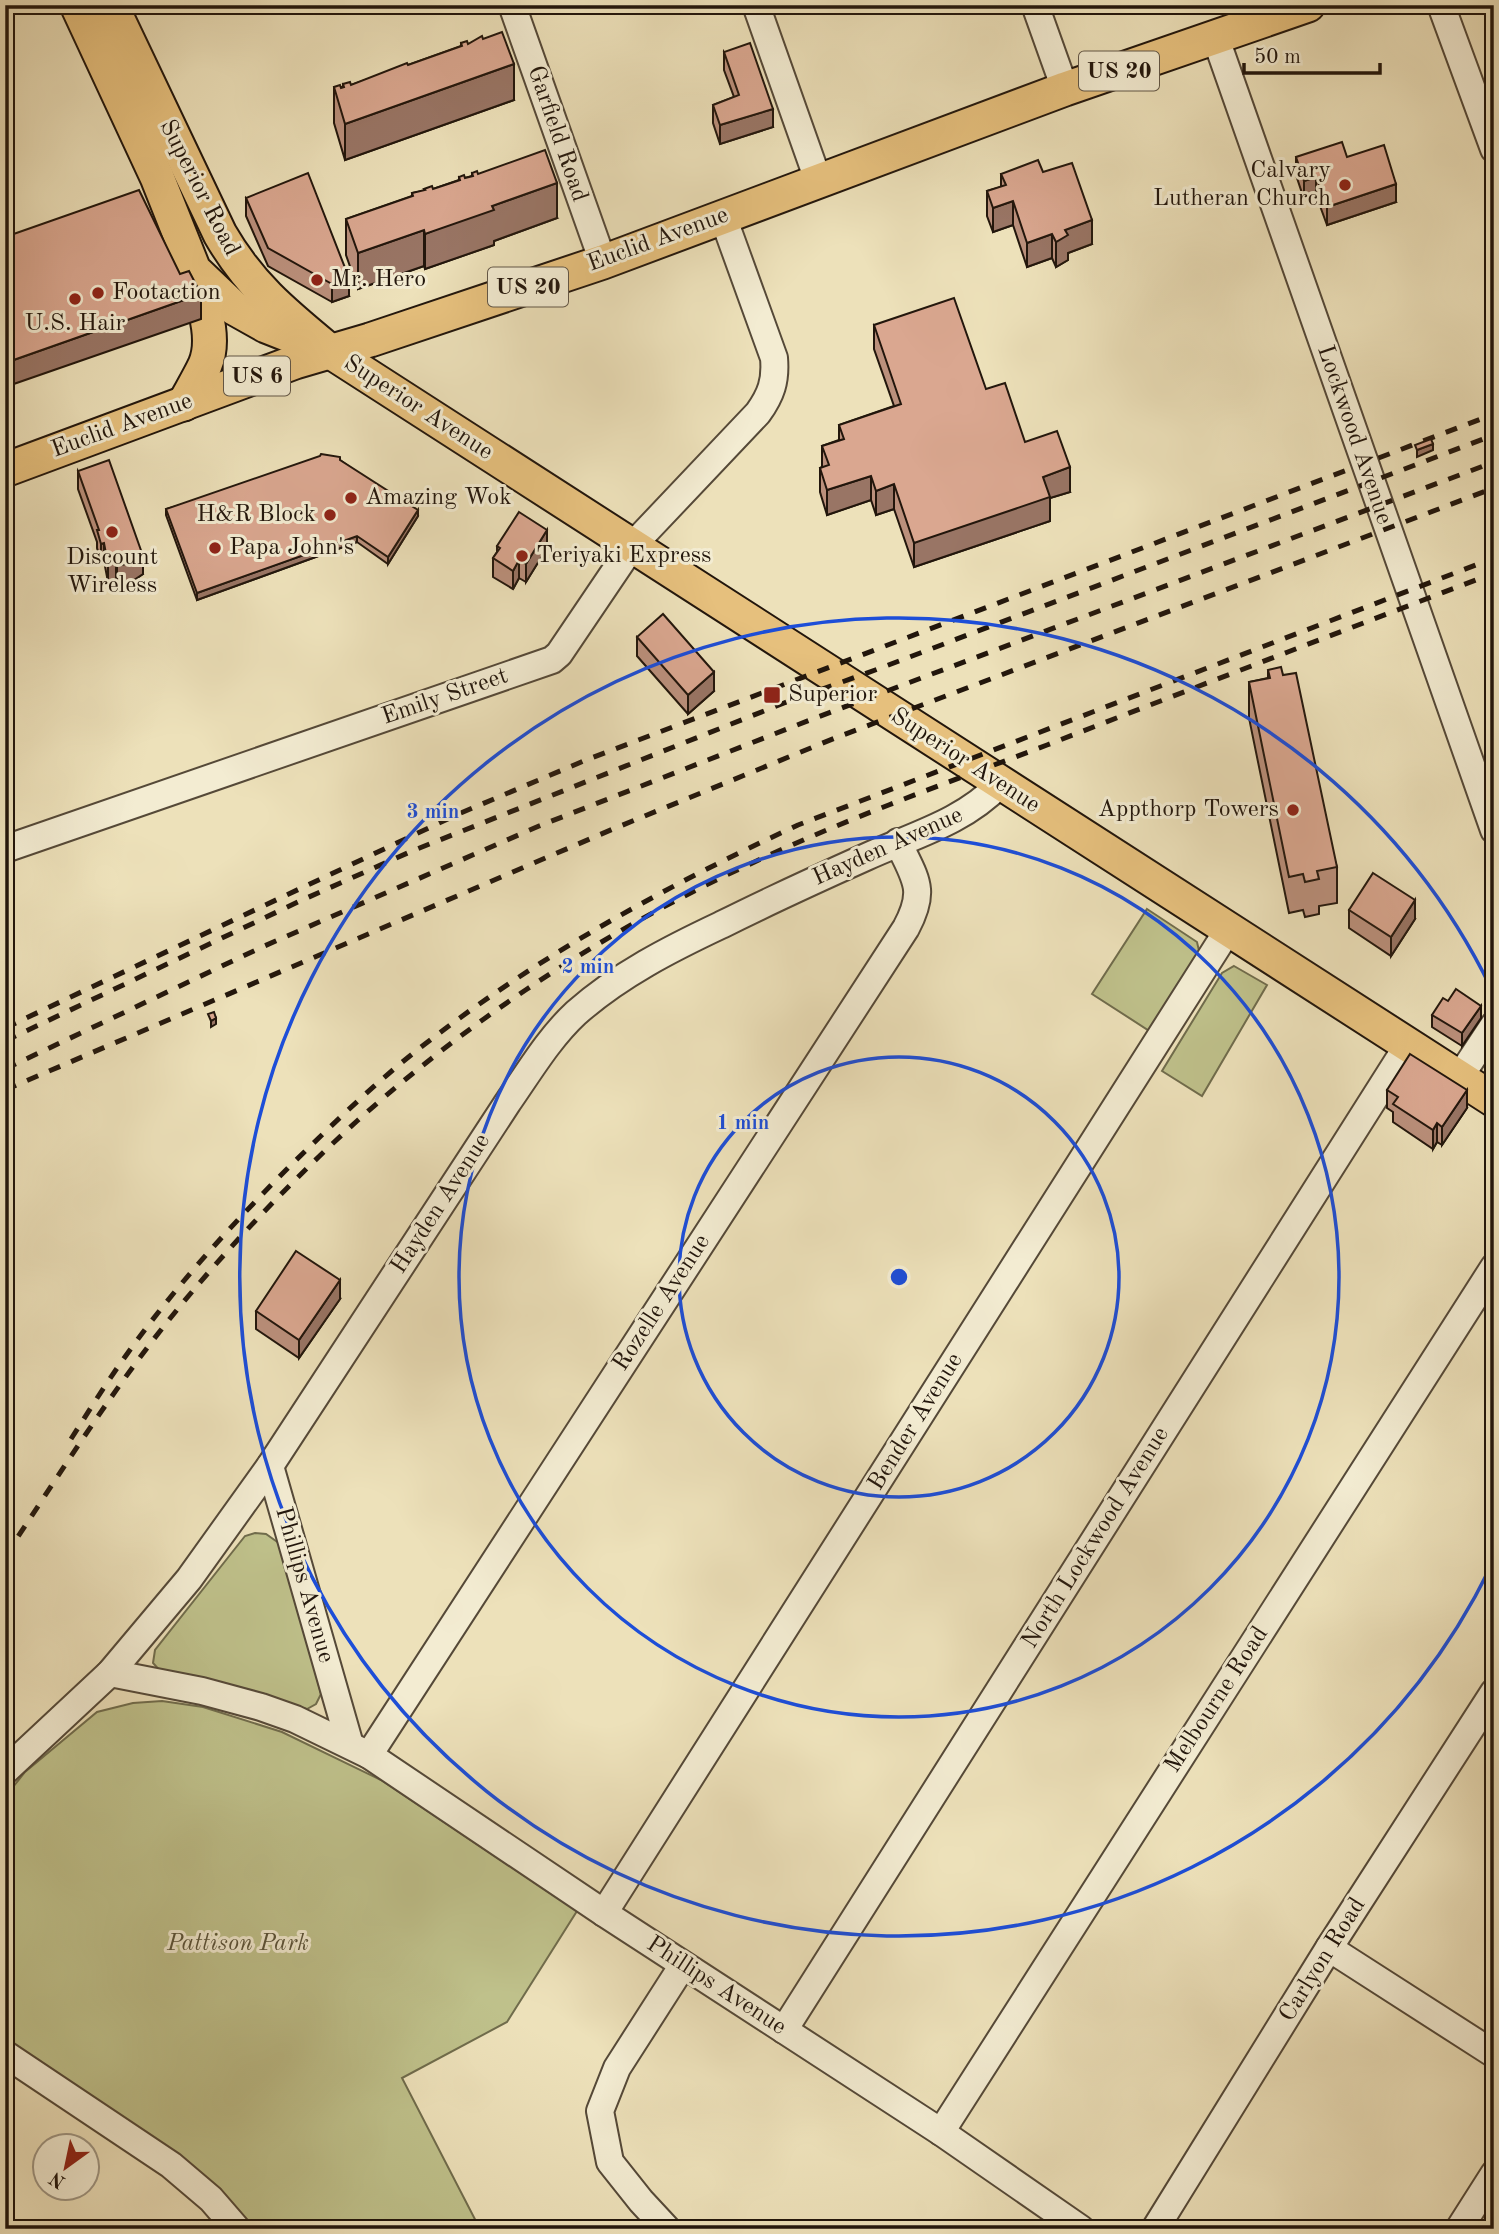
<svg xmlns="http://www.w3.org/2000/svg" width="1499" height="2234" viewBox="0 0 1499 2234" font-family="'Old Standard TT',serif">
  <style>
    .green { fill: #bfc18b; stroke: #706c4c; stroke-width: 2 }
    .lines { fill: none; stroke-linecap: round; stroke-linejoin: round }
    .minor-casing { stroke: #554938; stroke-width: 30 }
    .major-casing { stroke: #22160c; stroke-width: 37 }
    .minor { stroke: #f3ecd2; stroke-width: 26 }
    .major { stroke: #e6c07d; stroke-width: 33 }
    .rail { stroke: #22160c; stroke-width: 5; stroke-dasharray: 12 12; stroke-linecap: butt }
    .wall { fill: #bb907c; stroke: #22160c; stroke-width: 2 }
    .shaded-wall { fill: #997565; stroke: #22160c; stroke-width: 2 }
    .building { fill: #daa790; stroke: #22160c; stroke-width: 2 }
    .ring { fill: none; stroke: #1d4ed8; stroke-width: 3.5 }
    .poi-dot { fill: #8f2418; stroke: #f3ecd2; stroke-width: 2.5 }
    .labels { text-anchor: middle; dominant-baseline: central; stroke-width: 6; stroke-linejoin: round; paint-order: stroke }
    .shield { fill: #f3ecd2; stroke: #615647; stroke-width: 2 }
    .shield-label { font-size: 23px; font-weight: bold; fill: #22160c }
    .street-label { font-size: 24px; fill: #22160c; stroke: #f3ecd2 }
    .poi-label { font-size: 24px; fill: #22160c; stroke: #f3ecd2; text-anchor: start }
    .park-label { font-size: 24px; font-style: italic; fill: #595238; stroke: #f3ecd2 }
    .centre { fill: #1d4ed8; stroke: #f3ecd2; stroke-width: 3.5 }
    .ring-label { font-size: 21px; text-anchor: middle; font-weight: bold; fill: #1d4ed8; stroke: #f3ecd2; stroke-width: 6; stroke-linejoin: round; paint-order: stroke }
  </style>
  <rect width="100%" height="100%" fill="#ede1ba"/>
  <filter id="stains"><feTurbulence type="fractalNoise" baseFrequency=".00286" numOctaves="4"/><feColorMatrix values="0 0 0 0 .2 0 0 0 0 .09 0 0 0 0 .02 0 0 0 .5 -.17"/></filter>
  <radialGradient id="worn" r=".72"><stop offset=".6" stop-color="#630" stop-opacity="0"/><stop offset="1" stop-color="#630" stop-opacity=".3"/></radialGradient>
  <g class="green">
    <polygon points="1147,909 1197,942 1200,955 1151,1032 1092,994"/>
    <polygon points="1234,966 1267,985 1202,1096 1162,1071 1222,973"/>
    <polygon points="255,1533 266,1534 283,1546 321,1694 316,1704 307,1709 162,1673 153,1663 155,1650 245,1536"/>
    <polygon points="162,1701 203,1707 282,1732 381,1780 577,1911 507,2022 402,2078 480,2229 251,2229 225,2198 187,2162 5,2040 5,1797 25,1772 97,1712 133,1703"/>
  </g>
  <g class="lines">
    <defs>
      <g id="minor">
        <polyline points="512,5 603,262"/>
        <polyline points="756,5 818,180"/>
        <polyline points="1035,5 1065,89"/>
        <polyline points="1441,5 1494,149"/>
        <polyline points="1216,39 1494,830"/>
        <path d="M5,849L552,660L559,654L632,546L758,413C771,395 776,381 774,358L723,217"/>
        <polyline points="1459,1078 1494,1025"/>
        <polyline points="270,1466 350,1745"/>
        <polyline points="110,1673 202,1691 261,1707 295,1719 369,1755 604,1913 941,2132 1081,2229"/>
        <path d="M369,1755L906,928C927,889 915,879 898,842"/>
        <path d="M5,1771L110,1673L189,1579L270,1466L508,1102C529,1072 549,1038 576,1013C619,975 670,949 721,925C769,901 817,879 866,857C914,835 962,823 1000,784"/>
        <polyline points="604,1913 1228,930"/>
        <polyline points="1329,1948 1494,2054"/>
        <polyline points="784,2030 1408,1045"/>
        <polyline points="5,2054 171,2165 211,2199 237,2229"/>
        <polyline points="941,2132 1494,1267"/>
        <polyline points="667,2229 641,2201 610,2162 600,2111 617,2068 683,1965"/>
        <polyline points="1155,2229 1329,1948 1494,1692"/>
        <polyline points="1459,2229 1494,2174"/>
      </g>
      <g id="major">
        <polyline points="77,5 157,177 194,270 234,308 266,326 299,339"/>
        <path d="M111,5L220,234C250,286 285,314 331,352L1494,1100"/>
        <path d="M184,404C191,391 199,378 205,365C217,337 202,301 195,274"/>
        <polyline points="5,470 295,362 370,340 603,262 1065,89 1308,5"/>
      </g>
    </defs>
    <use href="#minor" class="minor-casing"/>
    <use href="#major" class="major-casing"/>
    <use href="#minor" class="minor"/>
    <use href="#major" class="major"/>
    <g class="rail">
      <polyline points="5,1028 456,815 586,760 1494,414"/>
      <polyline points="5,1041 300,901 412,851 784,703 878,669 1494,435"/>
      <polyline points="5,1069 262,947 539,826 810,720 1494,462"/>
      <polyline points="5,1090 613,829 835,738 1494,488"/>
      <path d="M71,1439C87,1414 103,1388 120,1364C170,1292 230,1226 292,1164C335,1122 378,1080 425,1044C540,955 666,886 798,825L1494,558"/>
      <path d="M5,1556C58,1477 108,1396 168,1321C225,1250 289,1183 357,1121C473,1017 607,930 748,865C845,819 947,783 1047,745C1196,687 1345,630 1494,573"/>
    </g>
  </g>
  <g class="wall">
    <polygon points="461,43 468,44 514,100 345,160 334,123 334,87 343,87 343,84 351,85 408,65 461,46"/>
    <polygon points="724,52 773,127 720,144 713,123 713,105 734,97 724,70"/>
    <polygon points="1296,157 1347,157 1396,202 1327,225 1316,195 1304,199 1296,175"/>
    <polygon points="1043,172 1092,244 1068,253 1068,260 1056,267 1052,258 1027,267 1013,225 993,232 987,216 987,191 1001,187 1001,174"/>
    <polygon points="472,173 478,174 557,218 494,241 494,245 425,269 424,266 358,289 346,255 346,219 412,196 412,193 433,189 459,180 459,177 465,178 472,176"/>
    <polygon points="246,198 349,296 332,302 268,266 246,216"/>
    <polygon points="874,325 986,389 1025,442 1070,492 1050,498 1050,521 914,567 894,509 876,515 871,500 827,515 820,492 820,468 822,467 822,446 839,440 839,425 894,406 874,349"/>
    <polygon points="340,460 418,516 388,564 357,542 197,600 166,515 166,509"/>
    <polygon points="78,471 143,574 134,580 117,584 116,580 108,582 104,561 101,562 97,548 97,542 78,489"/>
    <polygon points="497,546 547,548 526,582 519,578 513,589 493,577 493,558 497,552"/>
    <polygon points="637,637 714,691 688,714 637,656"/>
    <polygon points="1268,670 1337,867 1337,903 1319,906 1319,914 1305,917 1303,910 1289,913 1249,718 1249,682 1268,678"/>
    <polygon points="1349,910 1415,919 1391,956 1349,928"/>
    <polygon points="1448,1001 1481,1018 1462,1046 1432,1027 1432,1015"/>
    <polygon points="1494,1042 1494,1074 1490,1071 1490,1047"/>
    <polygon points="1387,1090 1467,1108 1442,1145 1437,1142 1433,1149 1393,1122 1393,1112 1387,1108"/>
    <polygon points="340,1299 299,1358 256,1329 256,1311"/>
  </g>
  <g class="shaded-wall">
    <polygon points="514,64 514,100 345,160 345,124"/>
    <polygon points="773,109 773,127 720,144 720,125"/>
    <polygon points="1316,177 1316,195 1304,199 1304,181"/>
    <polygon points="557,183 557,218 494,241 494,245 425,269 425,234 492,206"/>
    <polygon points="1396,184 1396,202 1327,225 1327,207"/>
    <polygon points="1013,201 1013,225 993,232 993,208"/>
    <polygon points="1092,220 1092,244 1068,253 1068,260 1056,267 1056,242 1065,230"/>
    <polygon points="424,230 424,266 358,289 358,253"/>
    <polygon points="1052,234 1052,258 1027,267 1027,243"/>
    <polygon points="349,278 349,296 332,302 332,284"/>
    <polygon points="201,294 201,319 5,387 5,363"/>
    <polygon points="1433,444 1433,450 1417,457 1417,450"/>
    <polygon points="1070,467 1070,492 1050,498 1050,521 914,567 914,543 1043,477"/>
    <polygon points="871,476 871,500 827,515 827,490"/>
    <polygon points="894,484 894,509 876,515 876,491"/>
    <polygon points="418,510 418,516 388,564 388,557"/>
    <polygon points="547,530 547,548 526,582 526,564"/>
    <polygon points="357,536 357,542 197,600 197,593"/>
    <polygon points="104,543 104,561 101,562 101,544"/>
    <polygon points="143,556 143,574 134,580 117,584 117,566"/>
    <polygon points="519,560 519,578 513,589 513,571"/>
    <polygon points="116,562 116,580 108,582 108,564"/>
    <polygon points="714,672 714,691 688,714 688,695"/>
    <polygon points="1415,900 1415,919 1391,956 1391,937"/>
    <polygon points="1481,1006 1481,1018 1462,1046 1462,1033"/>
    <polygon points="216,1018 216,1024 211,1027 211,1021"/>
    <polygon points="1467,1090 1467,1108 1442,1145 1442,1127"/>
    <polygon points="1437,1123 1437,1142 1433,1149 1433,1130"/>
    <polygon points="340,1280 340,1299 299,1358 299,1340"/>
  </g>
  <g class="building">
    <polygon points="502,32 514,64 345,124 334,87 340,85 341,88 344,87 343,84 350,82 351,85 407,63 408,65 462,46 461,43 467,41 468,44 482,36 483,39"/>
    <polygon points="750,43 773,109 720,125 713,105 739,95 724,52"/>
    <polygon points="1342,142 1347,157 1384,145 1396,184 1327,207 1316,177 1304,181 1296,157"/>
    <polygon points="545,150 557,183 492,206 494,210 425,234 424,230 358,253 346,219 413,196 412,193 425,190 424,189 432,186 433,189 460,180 459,177 464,175 465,178 473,176 472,173 477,171 478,174"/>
    <polygon points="1038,160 1043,172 1072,163 1092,220 1065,230 1068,235 1056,242 1052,234 1027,243 1013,201 993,208 987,191 1006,185 1001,174"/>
    <polygon points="308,173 349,278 332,284 268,248 246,198"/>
    <polygon points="139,190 180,274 189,271 201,294 5,363 5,237"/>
    <polygon points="954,298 986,389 1005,383 1025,442 1057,431 1070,467 1043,477 1050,497 914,543 894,484 876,491 871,476 827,490 820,468 829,465 822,446 844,439 839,425 901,404 874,325"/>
    <polygon points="1431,439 1433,444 1417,450 1415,445"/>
    <polygon points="321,454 340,457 340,460 418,510 388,557 357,536 197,593 166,509 320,456"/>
    <polygon points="109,460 143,556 134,562 117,566 116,562 108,564 104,543 101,544 97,530 99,530 78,471"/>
    <polygon points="519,512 547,530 526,564 519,560 513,571 493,558 500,548 497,546"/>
    <polygon points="663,614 714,672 688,695 637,637"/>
    <polygon points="1281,667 1283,675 1296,673 1337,867 1317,871 1319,879 1305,882 1303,874 1289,877 1249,682 1270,678 1268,670"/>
    <polygon points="1373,873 1415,900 1391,937 1349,910"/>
    <polygon points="1456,989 1481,1006 1462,1033 1432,1015 1443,998 1448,1001"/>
    <polygon points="214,1012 216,1018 211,1021 208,1014"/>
    <polygon points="1410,1054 1467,1090 1442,1127 1437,1123 1433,1130 1393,1104 1398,1097 1387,1090"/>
    <polygon points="296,1251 340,1280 299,1340 256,1311"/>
  </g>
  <g class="ring">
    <circle cx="899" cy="1277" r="220"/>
    <circle cx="899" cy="1277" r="440"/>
    <path d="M1491 1566A659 659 0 1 1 1491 988"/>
  </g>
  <g class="poi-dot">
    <circle cx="1345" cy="185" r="7"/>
    <circle cx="317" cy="280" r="7"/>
    <circle cx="98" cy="293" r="7"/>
    <circle cx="75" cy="299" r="7"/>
    <circle cx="351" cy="498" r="7"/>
    <circle cx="330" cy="515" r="7"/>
    <circle cx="112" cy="532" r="7"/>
    <circle cx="215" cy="548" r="7"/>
    <circle cx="522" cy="556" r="7"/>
    <rect x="763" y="686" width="18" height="18" rx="3.5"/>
    <circle cx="1293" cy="810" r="7"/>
  </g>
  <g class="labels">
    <g class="shield">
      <rect x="1079" y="51.5" width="80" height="39" rx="5"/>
      <rect x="488" y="267.5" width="80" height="39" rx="5"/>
      <rect x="224" y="356.5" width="66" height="39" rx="5"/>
    </g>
    <g class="shield-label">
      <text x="1119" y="71">US 20</text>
      <text x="528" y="287">US 20</text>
      <text x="257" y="376">US 6</text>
    </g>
    <g class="street-label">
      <text transform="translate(557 134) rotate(71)">Garfield Road</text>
      <text transform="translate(199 188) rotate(63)">Superior Road</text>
      <text transform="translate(658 240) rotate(-20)">Euclid Avenue</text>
      <text transform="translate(418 408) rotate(33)">Superior Avenue</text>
      <text transform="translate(122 426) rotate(-20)">Euclid Avenue</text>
      <text transform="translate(1354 435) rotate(71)">Lockwood Avenue</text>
      <text transform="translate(445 697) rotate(-19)">Emily Street</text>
      <text transform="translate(965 761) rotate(33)">Superior Avenue</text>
      <text transform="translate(888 847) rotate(-24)">Hayden Avenue</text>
      <text transform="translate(441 1204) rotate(-57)">Hayden Avenue</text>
      <text transform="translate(662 1303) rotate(-57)">Rozelle Avenue</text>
      <text transform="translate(916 1422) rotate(-58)">Bender Avenue</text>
      <text transform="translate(1096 1538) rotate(-58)">North Lockwood Avenue</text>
      <text transform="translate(304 1585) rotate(74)">Phillips Avenue</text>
      <text transform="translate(1217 1700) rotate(-57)">Melbourne Road</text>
      <text transform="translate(1323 1960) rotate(-58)">Carlyon Road</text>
      <text transform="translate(716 1986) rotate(33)">Phillips Avenue</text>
    </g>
    <g class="poi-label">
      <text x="1331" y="171" text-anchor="end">Calvary<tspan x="1331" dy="28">Lutheran Church</tspan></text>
      <text x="331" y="280">Mr. Hero</text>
      <text x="112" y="293">Footaction</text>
      <text x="75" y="324" text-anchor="middle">U.S. Hair</text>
      <text x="365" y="498">Amazing Wok</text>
      <text x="316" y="515" text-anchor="end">H&amp;R Block</text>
      <text x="229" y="548">Papa John's</text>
      <text x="536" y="556">Teriyaki Express</text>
      <text x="112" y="558" text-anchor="middle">Discount<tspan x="112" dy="28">Wireless</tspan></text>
      <text x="788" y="695">Superior</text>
      <text x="1279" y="810" text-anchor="end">Appthorp Towers</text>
    </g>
    <g class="park-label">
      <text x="238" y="1944">Pattison Park</text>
    </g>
  </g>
  <circle cx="899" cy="1277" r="10" class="centre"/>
  <g class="ring-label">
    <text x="433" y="818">3 min</text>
    <text x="588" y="973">2 min</text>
    <text x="743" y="1129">1 min</text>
  </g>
  <rect width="1499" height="2234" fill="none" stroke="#ede1ba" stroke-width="28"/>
  <rect x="7" y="7" width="1485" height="2220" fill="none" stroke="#22160c" stroke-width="3.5"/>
  <rect x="14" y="14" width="1471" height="2206" fill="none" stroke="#22160c" stroke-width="2"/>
  <g transform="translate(66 2167) rotate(213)"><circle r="33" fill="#f3ecd2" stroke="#9f9683" stroke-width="2"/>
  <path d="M0-5L12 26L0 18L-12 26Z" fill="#8f2418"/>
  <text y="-10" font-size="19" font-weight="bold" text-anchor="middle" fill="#22160c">N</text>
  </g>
  <path d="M1244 63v10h136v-10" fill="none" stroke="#22160c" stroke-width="3.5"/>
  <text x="1254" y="63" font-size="21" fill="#22160c" stroke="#f3ecd2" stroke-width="5" paint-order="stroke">50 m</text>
  <rect width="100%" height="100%" filter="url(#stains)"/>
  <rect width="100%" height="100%" fill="url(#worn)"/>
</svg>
